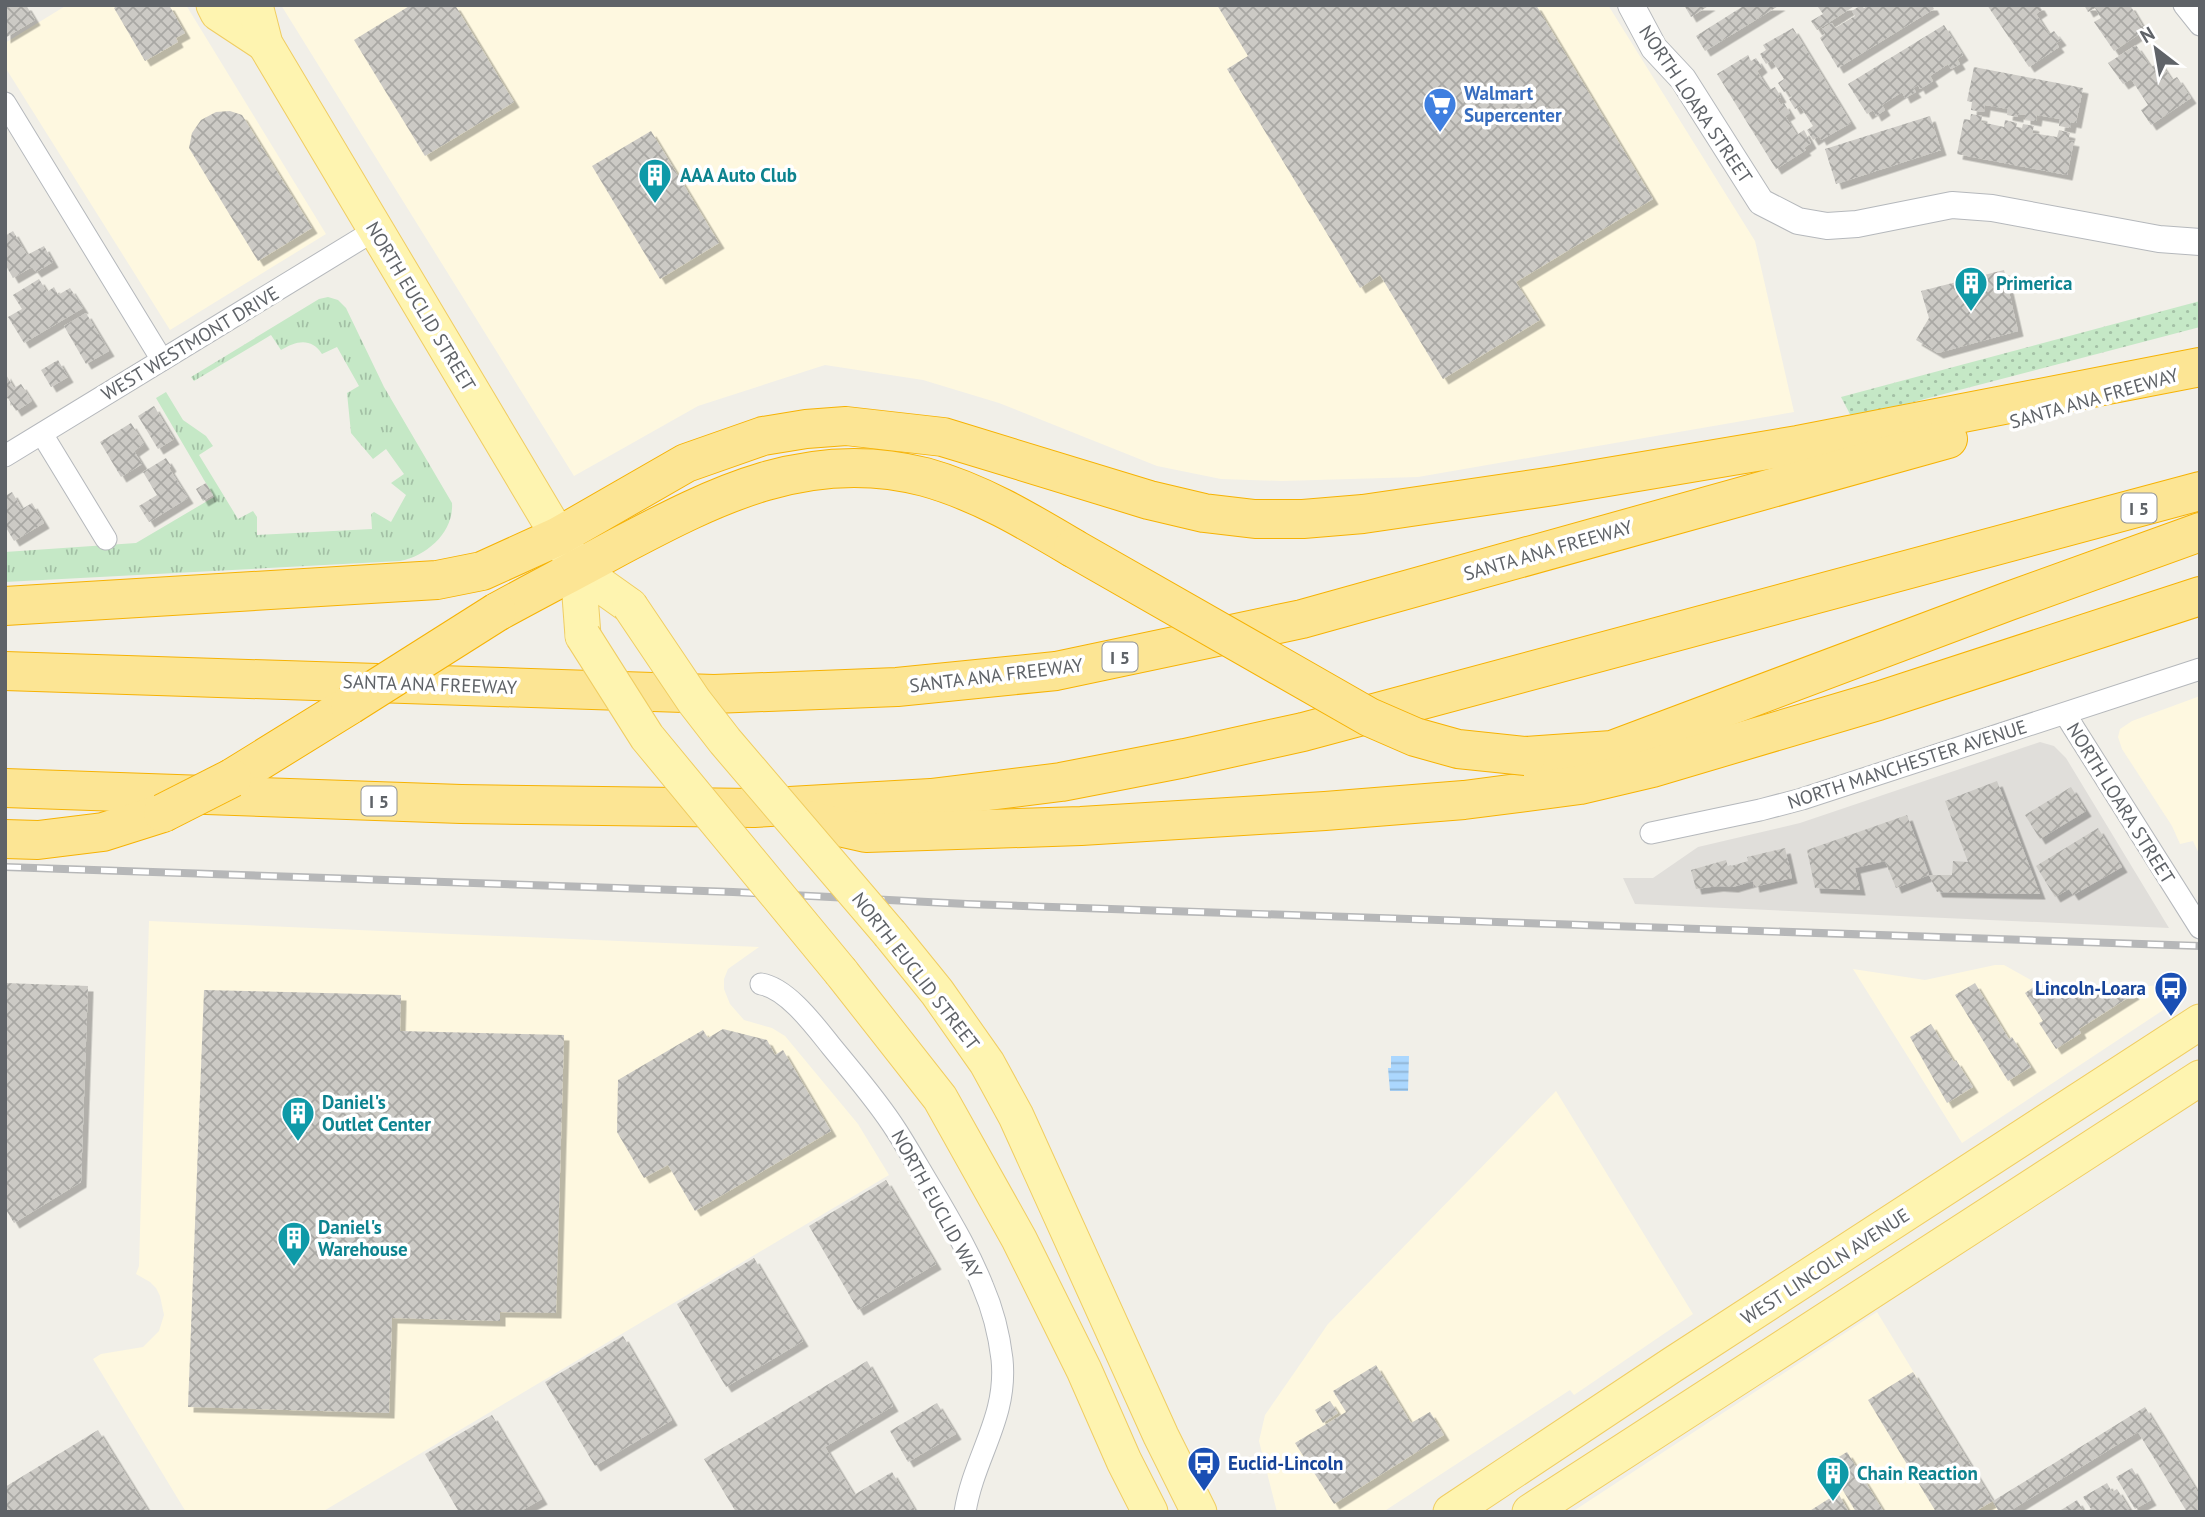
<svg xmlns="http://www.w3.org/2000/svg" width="2205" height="1517" viewBox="0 0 2205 1517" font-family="'PT Sans',sans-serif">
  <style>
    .commercial { fill: #fef8e0 }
    .industrial { fill: #e0deda }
    .grass { fill: url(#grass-tufts) }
    .park { fill: url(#park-dots) }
    .water { fill: url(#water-rules) }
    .building { fill: url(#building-cross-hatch); filter: url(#shadow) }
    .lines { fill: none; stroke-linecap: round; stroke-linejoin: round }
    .minor-casing { stroke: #b5b8bc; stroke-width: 23 }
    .tertiary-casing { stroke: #b5b8bc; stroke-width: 28 }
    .primary-casing { stroke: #f0cd62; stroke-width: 37 }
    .motorway-casing { stroke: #f6b203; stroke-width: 40 }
    .minor { stroke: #fff; stroke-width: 21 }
    .tertiary { stroke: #fff; stroke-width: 26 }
    .primary { stroke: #fef4b0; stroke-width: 35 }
    .motorway { stroke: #fce594; stroke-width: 38 }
    .rail-casing { stroke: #b6b7b8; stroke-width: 8 }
    .rail { stroke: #fff; stroke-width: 5; stroke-dasharray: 16; stroke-linecap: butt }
    .primary-bridge-casing { stroke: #f0cd62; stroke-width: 37; stroke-linecap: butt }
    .motorway-bridge-casing { stroke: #f6b203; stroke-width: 40; stroke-linecap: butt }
    .primary-bridge { stroke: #fef4b0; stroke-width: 35 }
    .motorway-bridge { stroke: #fce594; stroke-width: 38 }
    .labels { text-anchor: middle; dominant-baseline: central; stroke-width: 7; stroke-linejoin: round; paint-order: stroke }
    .shield { fill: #fff; stroke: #8f9295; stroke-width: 2 }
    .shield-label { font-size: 18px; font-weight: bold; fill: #5f6368 }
    .shop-label { font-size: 19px; font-weight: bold; fill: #366cbe; stroke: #fff; text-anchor: start }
    .street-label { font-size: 19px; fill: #5f6368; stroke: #fff }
    .culture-label { font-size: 19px; font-weight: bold; fill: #0d838f; stroke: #fff; text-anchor: start }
    .transit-label { font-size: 19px; font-weight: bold; fill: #164399; stroke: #fff; text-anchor: end }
  </style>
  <defs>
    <pattern id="grass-tufts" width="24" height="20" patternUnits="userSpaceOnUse" patternTransform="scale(1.75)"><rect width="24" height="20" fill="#c5e8c6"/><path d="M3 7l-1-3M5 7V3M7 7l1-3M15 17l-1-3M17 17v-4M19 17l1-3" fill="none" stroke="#a3c0a5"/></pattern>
    <pattern id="park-dots" width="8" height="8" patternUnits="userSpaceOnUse" patternTransform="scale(1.75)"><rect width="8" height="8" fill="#c5e8c6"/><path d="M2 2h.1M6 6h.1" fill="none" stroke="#a3c0a5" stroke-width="1.8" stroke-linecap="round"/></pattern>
    <pattern id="water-rules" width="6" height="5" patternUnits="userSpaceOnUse" patternTransform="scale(1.75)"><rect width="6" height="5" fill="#abd7fe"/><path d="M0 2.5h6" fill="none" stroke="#8eb2d1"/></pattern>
    <pattern id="building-cross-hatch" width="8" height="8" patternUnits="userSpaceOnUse" patternTransform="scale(1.75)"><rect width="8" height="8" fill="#cccac5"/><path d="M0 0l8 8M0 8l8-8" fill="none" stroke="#a9a8a4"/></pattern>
    <filter id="shadow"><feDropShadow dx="5.5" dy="5.5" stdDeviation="0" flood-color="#0004"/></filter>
  </defs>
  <rect width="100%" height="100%" fill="#f1efe8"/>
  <g class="commercial">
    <polygon points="67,5 186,5 326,234 170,330 5,67 5,43"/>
    <polygon points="281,5 1608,5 1755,241 1794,412 1418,477 1282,481 1221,479 1157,466 999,403 923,380 825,365 698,406 574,476"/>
    <polygon points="2200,696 2200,856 2193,841 2180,844 2172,826 2122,749 2118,737 2120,729 2132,721"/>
    <polygon points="149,921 759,947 728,969 724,979 724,989 730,1004 744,1020 772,1028 785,1036 858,1124 889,1175 322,1512 186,1512 93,1359 101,1354 143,1347 159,1331 164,1315 160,1296 156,1288 150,1282 136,1274 139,1266"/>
    <polygon points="1995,965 2004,965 2038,984 2130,988 2178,983 2186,995 1962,1143 1853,969 1925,980"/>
    <polygon points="1556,1091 1693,1314 1574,1395 1570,1390 1383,1512 1277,1512 1259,1441 1265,1415 1328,1324"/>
    <polygon points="1877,1312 1999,1512 1572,1512"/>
  </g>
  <polygon class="industrial" points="2040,742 2054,746 2066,758 2169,928 1635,904 1623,878 1653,878 1698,847 1800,823"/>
  <path class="grass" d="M328,297L338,300L346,308L384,387L452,503C454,532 427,556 400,561L5,582V552L136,543L214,497L156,398L166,392L183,420L206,436L213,446L199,455L238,519L253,511L257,517V535L372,529L371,514L374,512L391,522L406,495L391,483L404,474L386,449L373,459L351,433L347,393L359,386L337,347L322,354C311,337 296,341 281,350L271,335L194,381L191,377L319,299Z"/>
  <polygon class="park" points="2200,301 2200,327 1852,418 1841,397"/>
  <polygon class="water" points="1391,1056 1409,1056 1408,1091 1390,1091 1388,1068 1391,1068"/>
  <g class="building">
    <polygon points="5,5 26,5 35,20 5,38"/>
    <polygon points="118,5 169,5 185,33 176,38 178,42 145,61 114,8"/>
    <polygon points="411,5 455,5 514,102 425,156 354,40"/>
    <polygon points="1217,5 1536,5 1653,199 1516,282 1540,320 1443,379 1380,275 1360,288 1227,69 1248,56"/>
    <polygon points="1684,5 1710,5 1691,17"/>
    <polygon points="1745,5 1780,5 1705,51 1696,36"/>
    <polygon points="1821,5 1856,5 1817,30 1811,21 1823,14 1818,7"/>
    <polygon points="1861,5 1864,8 1869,5 1932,5 1934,9 1838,68 1820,38 1825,34 1822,29 1832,23 1835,28 1855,16 1852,11"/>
    <polygon points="1987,5 2039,5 2042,10 2036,14 2049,34 2054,31 2061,40 2056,43 2059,47 2029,67"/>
    <polygon points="2084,5 2130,5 2145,30 2114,51 2094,22 2101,18 2095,8 2088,12"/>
    <polygon points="1944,25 1963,55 1957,59 1960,64 1951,69 1948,64 1930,76 1933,81 1920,89 1918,85 1913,88 1916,92 1905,98 1902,92 1882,105 1885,110 1876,116 1873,110 1867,114 1848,84"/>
    <polygon points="1793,28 1851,123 1821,140 1819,136 1813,140 1807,130 1813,126 1800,106 1795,109 1789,99 1792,97 1788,90 1784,92 1778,83 1784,79 1772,60 1766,64 1760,54 1766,50 1763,45"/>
    <polygon points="2136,45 2151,67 2160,62 2172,80 2177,77 2191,98 2151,125 2141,110 2148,105 2131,79 2123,84 2108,63"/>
    <polygon points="1748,55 1751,61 1756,58 1762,67 1757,71 1769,90 1775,87 1781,97 1777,99 1781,105 1784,103 1790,113 1785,116 1797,135 1804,130 1811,143 1804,148 1806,150 1776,169 1717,74"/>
    <polygon points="1974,67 2083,88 2076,123 2071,122 2070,128 2059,126 2060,119 2037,115 2036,121 2025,119 2025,115 2018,114 2018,117 2007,115 2008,109 1985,105 1984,112 1971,110 1972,102 1967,101"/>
    <polygon points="230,111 242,115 312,228 258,261 189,148 192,133 201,120 216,112"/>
    <polygon points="1971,114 1982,116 1981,122 2004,127 2005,120 2017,123 2016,127 2022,128 2023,124 2034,126 2032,133 2057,137 2059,130 2070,133 2068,140 2074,141 2067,175 1957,154 1964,119 1970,120"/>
    <polygon points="1930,116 1941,150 1836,184 1825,149"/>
    <polygon points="651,131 719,243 660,279 592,166"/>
    <polygon points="13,231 27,255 44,246 53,262 36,272 32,267 13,278 5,264 5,236"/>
    <polygon points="2004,270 2018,331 1938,353 1916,340 1929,318 1921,291"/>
    <polygon points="39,279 47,292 54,287 58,295 70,288 83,308 24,343 8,317 22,309 13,295"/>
    <polygon points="86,313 109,351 86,364 64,326"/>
    <polygon points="58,360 68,377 51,387 41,370"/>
    <polygon points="5,373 14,388 21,384 32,401 16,411 8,398 5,400"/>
    <polygon points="154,406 174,439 158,449 138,416"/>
    <polygon points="131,423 144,444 134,451 142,464 121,477 100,442"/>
    <polygon points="166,458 171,466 169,468 188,498 149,522 139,506 157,495 143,472"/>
    <polygon points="206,483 213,495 203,501 196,489"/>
    <polygon points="12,492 22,509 32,503 44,523 14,541 5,526 5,496"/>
    <polygon points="1997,781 2040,894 1937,892 1929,875 1896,888 1885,861 1855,868 1860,890 1815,888 1807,850 1907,815 1929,875 1952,875 1953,861 1968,862 1945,801"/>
    <polygon points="2071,787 2086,811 2040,839 2025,815"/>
    <polygon points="2098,828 2122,867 2073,895 2069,889 2055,897 2036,866"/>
    <polygon points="1785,848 1792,878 1754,887 1753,881 1733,887 1718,886 1696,889 1691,870 1726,860 1728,867 1748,861 1747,857"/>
    <polygon points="5,983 88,986 81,1182 14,1223 5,1208"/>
    <polygon points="1975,983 2009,1039 2012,1037 2031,1067 2008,1081 1955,995"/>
    <polygon points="2038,984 2131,988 2134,994 2079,1029 2081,1033 2056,1049 2039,1023 2043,1021 2025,993"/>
    <polygon points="204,990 401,995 400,1031 564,1035 556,1313 500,1312 500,1321 392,1318 389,1413 188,1407"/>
    <polygon points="1931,1024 1954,1062 1956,1060 1973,1087 1947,1103 1910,1037"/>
    <polygon points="723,1029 767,1040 775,1055 783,1050 831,1131 695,1211 668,1165 644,1178 617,1132 618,1080 703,1030 708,1038"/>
    <polygon points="886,1180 936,1264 858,1310 809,1226"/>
    <polygon points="754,1258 803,1341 726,1387 677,1304"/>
    <polygon points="623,1336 672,1420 595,1466 545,1382"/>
    <polygon points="867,1361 893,1406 825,1447 854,1495 892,1472 916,1512 736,1512 704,1459"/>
    <polygon points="1376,1365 1411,1423 1430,1412 1444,1435 1334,1504 1295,1443 1346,1412 1333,1391"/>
    <polygon points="1913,1372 1993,1501 1974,1512 1936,1512 1868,1400"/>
    <polygon points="1330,1401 1338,1413 1323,1423 1315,1410"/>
    <polygon points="937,1403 956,1434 908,1462 890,1431"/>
    <polygon points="2145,1407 2200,1496 2200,1512 2187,1512 2138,1432 2008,1512 1999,1512 1993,1501"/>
    <polygon points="492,1415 542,1499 519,1512 459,1512 425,1454"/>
    <polygon points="98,1430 149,1512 5,1512 5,1487"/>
    <polygon points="1847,1452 1884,1512 1856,1512 1827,1464"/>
    <polygon points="2132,1468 2151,1500 2135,1509 2116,1477"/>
    <polygon points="2107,1483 2112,1492 2117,1489 2130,1510 2126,1512 2086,1512 2091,1509 2083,1497"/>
    <polygon points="1838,1493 1849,1512 1808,1512"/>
    <polygon points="2077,1500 2084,1512 2058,1512"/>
  </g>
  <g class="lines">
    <defs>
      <g id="minor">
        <polyline points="2184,5 2200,25"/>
        <polyline points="5,103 162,360"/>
        <polyline points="42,434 106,539"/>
        <polyline points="5,456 375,230"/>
        <polyline points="2065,714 2200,928"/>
        <polyline points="1651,833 1760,810 1802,799 2200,669"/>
        <path d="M761,984C787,988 815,1026 831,1046C853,1073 877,1100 896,1130C909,1150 921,1172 934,1193C952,1224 970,1254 983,1287C993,1310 999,1334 1002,1359C1008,1418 974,1456 965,1512"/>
      </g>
      <polyline id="tertiary" points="1631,5 1654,48 1683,79 1761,202 1798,221 1827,226 1857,224 1952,205 1992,208 2159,239 2200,242"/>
      <g id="primary">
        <polyline points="214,5 218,13 265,44"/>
        <polyline points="255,5 265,44 578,569 630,606"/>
        <polyline points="578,569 583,636"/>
        <polyline points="890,934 937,992 987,1063 1016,1116 1161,1436 1199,1512"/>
        <polyline points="841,972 940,1098 1019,1239 1084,1370 1124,1461 1150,1512"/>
        <polyline points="1451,1512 1672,1365 2200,1022"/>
        <polyline points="1530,1512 2200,1078"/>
      </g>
      <g id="motorway">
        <polyline points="5,606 437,580 482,571 559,536 686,463 763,436 806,429 846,426 943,437 1149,500 1204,513 1255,519 1303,519 1363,514 1554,486 1798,445 2200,367"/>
        <path d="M497,612C537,590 578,569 618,547C716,495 810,447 925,477C979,492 1026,520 1073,548"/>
        <polyline points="5,671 714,694 897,687 1056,671 1302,619 1948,439"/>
        <polyline points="1526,756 1612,750 2009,601 2200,532"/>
        <polyline points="232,778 350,705"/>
        <polyline points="5,788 461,804 754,808 931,798 1061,782 1185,758 1303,732 2200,491"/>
        <polyline points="799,818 866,833 1081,826 1325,811 1464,800 1580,785 1652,768 1878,701 2200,596"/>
        <polyline points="5,839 38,840 103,832 163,813"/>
      </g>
    </defs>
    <use href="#minor" class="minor-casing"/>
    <use href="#tertiary" class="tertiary-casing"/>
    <use href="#primary" class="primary-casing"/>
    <use href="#motorway" class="motorway-casing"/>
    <use href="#minor" class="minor"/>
    <use href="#tertiary" class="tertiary"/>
    <use href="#primary" class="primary"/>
    <use href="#motorway" class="motorway"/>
    <defs>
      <polyline id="rail" points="5,867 733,892 967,904 2200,946"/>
    </defs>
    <use href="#rail" class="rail-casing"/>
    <use href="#rail" class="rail"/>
    <defs>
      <g id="primary-bridge">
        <polyline points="630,606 694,701 725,741 890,934"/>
        <polyline points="583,636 647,737 841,972"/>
      </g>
      <g id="motorway-bridge">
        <polyline points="1073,548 1369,717 1415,737 1458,749 1526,756"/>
        <polyline points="350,705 497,612"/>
        <polyline points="163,813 232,778"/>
      </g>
    </defs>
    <use href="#primary-bridge" class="primary-bridge-casing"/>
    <use href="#motorway-bridge" class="motorway-bridge-casing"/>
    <use href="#primary-bridge" class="primary-bridge"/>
    <use href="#motorway-bridge" class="motorway-bridge"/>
  </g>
  <defs>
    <symbol id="supermarket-pin" viewBox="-11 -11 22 30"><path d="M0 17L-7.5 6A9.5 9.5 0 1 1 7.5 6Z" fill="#3f7fe0" stroke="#fff"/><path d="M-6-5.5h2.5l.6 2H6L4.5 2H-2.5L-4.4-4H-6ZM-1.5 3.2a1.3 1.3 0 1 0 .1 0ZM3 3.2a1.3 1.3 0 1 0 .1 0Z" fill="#fff"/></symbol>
    <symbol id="building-pin" viewBox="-11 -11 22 30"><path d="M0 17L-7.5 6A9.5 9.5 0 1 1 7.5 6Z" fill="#0f9aa8" stroke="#fff"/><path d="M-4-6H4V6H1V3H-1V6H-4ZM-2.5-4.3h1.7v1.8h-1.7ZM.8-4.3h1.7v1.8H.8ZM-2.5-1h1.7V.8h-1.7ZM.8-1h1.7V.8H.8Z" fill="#fff"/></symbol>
    <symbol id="bus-pin" viewBox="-11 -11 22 30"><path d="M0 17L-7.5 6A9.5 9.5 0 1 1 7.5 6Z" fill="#1a4fb4" stroke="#fff"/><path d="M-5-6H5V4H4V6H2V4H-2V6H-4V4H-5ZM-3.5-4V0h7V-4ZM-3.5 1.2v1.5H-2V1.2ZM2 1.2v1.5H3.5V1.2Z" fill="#fff"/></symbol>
  </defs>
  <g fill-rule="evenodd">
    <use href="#supermarket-pin" x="1421" y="85" width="38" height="52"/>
    <use href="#building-pin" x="636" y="156" width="38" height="52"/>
    <use href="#building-pin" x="1952" y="264" width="38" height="52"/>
    <use href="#bus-pin" x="2152" y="969" width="38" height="52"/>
    <use href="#building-pin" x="279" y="1094" width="38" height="52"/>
    <use href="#building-pin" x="275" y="1219" width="38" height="52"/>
    <use href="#bus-pin" x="1185" y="1444" width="38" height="52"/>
    <use href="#building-pin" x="1814" y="1454" width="38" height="52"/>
  </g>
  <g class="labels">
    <g class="shield">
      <rect x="2121.5" y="493.5" width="35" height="29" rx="5"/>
      <rect x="1102.5" y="642.5" width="35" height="29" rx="5"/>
      <rect x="361.5" y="786.5" width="35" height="29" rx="5"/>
    </g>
    <g class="shield-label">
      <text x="2139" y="508">I 5</text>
      <text x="1120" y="657">I 5</text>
      <text x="379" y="801">I 5</text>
    </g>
    <g class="shop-label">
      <text x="1464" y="93">Walmart<tspan x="1464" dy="22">Supercenter</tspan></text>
    </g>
    <g class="street-label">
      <text transform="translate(1696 104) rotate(56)">NORTH LOARA STREET</text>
      <text transform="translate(421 306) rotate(59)">NORTH EUCLID STREET</text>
      <text transform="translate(190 343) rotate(-31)">WEST WESTMONT DRIVE</text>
      <text transform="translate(2094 398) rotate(-16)">SANTA ANA FREEWAY</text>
      <text transform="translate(1548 550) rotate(-16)">SANTA ANA FREEWAY</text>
      <text transform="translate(996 675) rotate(-7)">SANTA ANA FREEWAY</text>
      <text transform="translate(430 684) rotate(2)">SANTA ANA FREEWAY</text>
      <text transform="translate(1907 764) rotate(-18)">NORTH MANCHESTER AVENUE</text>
      <text transform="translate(2121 803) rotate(58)">NORTH LOARA STREET</text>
      <text transform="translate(916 971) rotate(52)">NORTH EUCLID STREET</text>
      <text transform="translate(937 1204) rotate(61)">NORTH EUCLID WAY</text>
      <text transform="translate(1825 1266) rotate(-33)">WEST LINCOLN AVENUE</text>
    </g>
    <g class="culture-label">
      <text x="680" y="175">AAA Auto Club</text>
      <text x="1996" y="283">Primerica</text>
      <text x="322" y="1102">Daniel's<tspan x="322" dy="22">Outlet Center</tspan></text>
      <text x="318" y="1227">Daniel's<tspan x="318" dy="22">Warehouse</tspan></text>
      <text x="1857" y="1473">Chain Reaction</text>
    </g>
    <g class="transit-label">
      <text x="2146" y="988">Lincoln-Loara</text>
      <text x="1228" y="1463" text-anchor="start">Euclid-Lincoln</text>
    </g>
  </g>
  <rect width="2205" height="1517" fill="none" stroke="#5f6368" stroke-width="14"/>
  <g transform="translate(2156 49) rotate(329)" stroke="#ffffff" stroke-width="5" paint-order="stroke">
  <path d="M0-5L12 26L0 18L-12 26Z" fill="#5f6368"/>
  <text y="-10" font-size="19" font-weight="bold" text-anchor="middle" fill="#5f6368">N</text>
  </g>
</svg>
